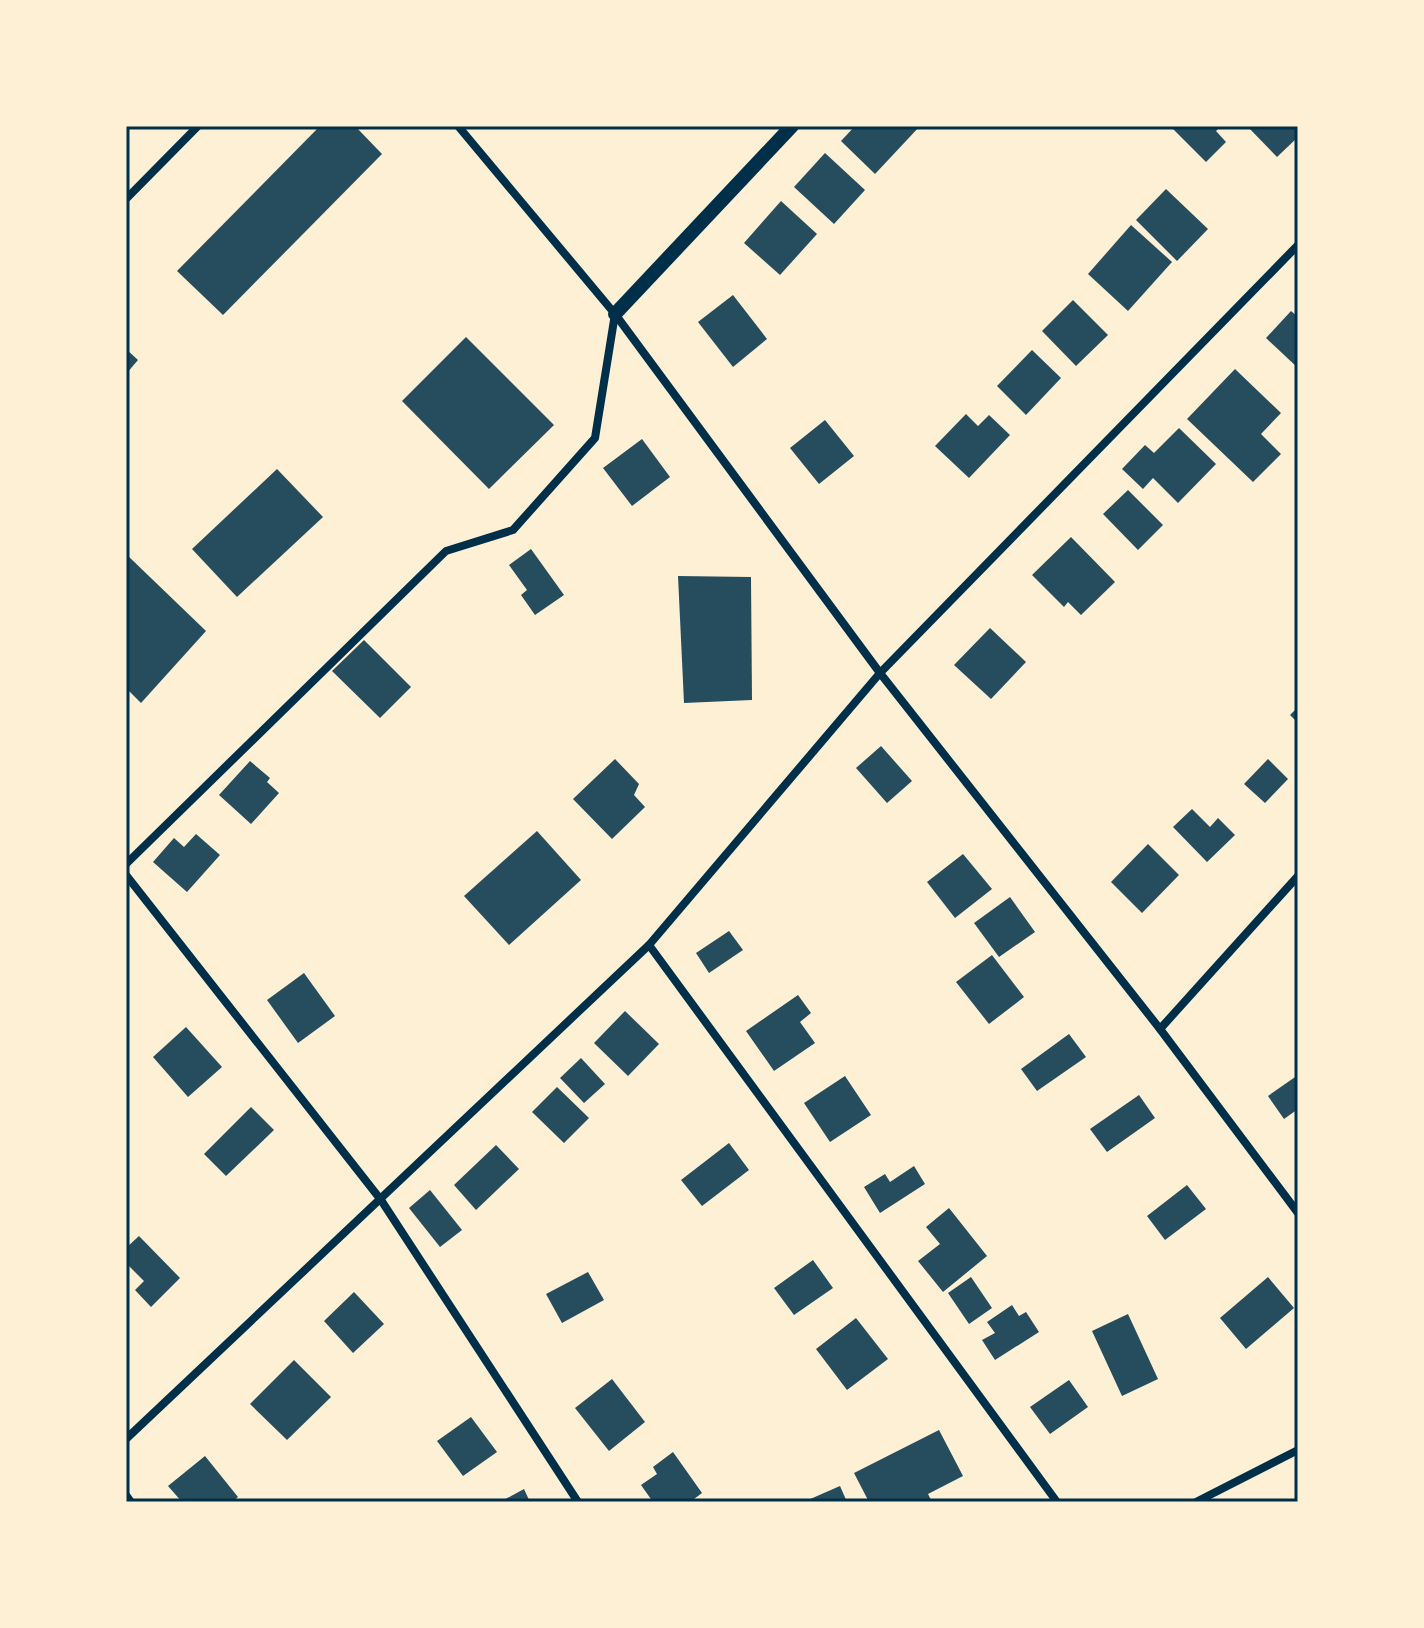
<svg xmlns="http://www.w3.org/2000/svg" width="1424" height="1628" viewBox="0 0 1424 1628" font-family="Manrope,sans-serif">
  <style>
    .building { fill: #264d5e }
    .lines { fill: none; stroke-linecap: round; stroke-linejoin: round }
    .minor { stroke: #003049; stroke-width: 8 }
    .tertiary { stroke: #003049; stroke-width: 14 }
    .neatline { fill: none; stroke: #003049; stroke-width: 3 }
  </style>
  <rect width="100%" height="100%" fill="#fdf0d5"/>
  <g class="building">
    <polygon points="320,126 355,126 382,154 223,315 177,271"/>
    <polygon points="855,126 920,126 875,174 841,141"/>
    <polygon points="1170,126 1221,126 1216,131 1226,142 1206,162"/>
    <polygon points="1247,126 1298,126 1298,137 1277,157"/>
    <polygon points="825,153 865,190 834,224 794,187"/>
    <polygon points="1166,189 1208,229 1177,261 1136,220"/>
    <polygon points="781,201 817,234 780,275 744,243"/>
    <polygon points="1131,225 1172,262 1128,311 1088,274"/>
    <polygon points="733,295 767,339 733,367 698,322"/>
    <polygon points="1073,300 1108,335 1076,366 1042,331"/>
    <polygon points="1291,311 1298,317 1298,368 1266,338"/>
    <polygon points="466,337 554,425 489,489 402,401"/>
    <polygon points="126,349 138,360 126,374"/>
    <polygon points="1032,350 1061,378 1026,415 997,386"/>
    <polygon points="1235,369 1281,413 1261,434 1281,454 1253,482 1187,419"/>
    <polygon points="966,414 978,426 989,415 1010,435 969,478 935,446"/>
    <polygon points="825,420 854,456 819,484 790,448"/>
    <polygon points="1179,428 1216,464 1178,503 1153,478 1143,489 1122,469 1145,445 1154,453"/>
    <polygon points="642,439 670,477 632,506 603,468"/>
    <polygon points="277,469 323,517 237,597 192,549"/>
    <polygon points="1128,490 1163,525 1138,550 1103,514"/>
    <polygon points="1071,537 1115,582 1081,615 1068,602 1064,607 1032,575"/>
    <polygon points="531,549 564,595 535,615 521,595 527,590 509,565"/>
    <polygon points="126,554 206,631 141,703 126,688"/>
    <polygon points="678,576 751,577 752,700 684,703"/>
    <polygon points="990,628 1026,662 991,699 954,665"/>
    <polygon points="364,640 411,687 380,718 332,671"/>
    <polygon points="1298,707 1298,723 1290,715"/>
    <polygon points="881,746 912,781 887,803 856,768"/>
    <polygon points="615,759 639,784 634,795 645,807 612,839 573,799"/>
    <polygon points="1268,759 1288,779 1265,803 1244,784"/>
    <polygon points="250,761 270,778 267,782 279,793 251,824 219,795"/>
    <polygon points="1192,809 1210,827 1218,818 1235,835 1207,862 1173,827"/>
    <polygon points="537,831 581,880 509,945 464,896"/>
    <polygon points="196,834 220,855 187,892 153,862 174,838 184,847"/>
    <polygon points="1148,844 1179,875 1142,913 1111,882"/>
    <polygon points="963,854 992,889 955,918 927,882"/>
    <polygon points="1010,897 1035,932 999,957 974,923"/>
    <polygon points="729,931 743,950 709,973 696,953"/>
    <polygon points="992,955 1024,997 989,1024 956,982"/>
    <polygon points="304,973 335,1016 298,1043 267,1000"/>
    <polygon points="798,995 811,1013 800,1022 815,1043 774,1071 746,1031"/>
    <polygon points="625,1011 659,1044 628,1076 594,1043"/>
    <polygon points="186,1027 222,1067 188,1097 153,1057"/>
    <polygon points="1069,1034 1086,1057 1037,1091 1021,1069"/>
    <polygon points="581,1058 605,1084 584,1103 560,1078"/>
    <polygon points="1298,1075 1298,1109 1284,1119 1268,1096"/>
    <polygon points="845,1076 871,1115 830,1142 804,1103"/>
    <polygon points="557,1087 589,1118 564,1143 532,1112"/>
    <polygon points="1139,1095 1155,1118 1107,1152 1090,1129"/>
    <polygon points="251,1107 274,1130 226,1176 204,1154"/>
    <polygon points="729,1143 749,1170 702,1206 681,1180"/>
    <polygon points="496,1145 519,1169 476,1210 454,1185"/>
    <polygon points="914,1166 925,1184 880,1213 864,1187 885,1174 890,1182"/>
    <polygon points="1187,1185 1206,1209 1165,1240 1147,1216"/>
    <polygon points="430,1190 462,1230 440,1247 409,1208"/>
    <polygon points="949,1208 987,1256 943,1292 918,1261 940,1244 926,1227"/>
    <polygon points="139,1236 180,1278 151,1307 135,1290 144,1281 126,1263 126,1248"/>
    <polygon points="813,1260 833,1288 794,1315 774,1288"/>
    <polygon points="588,1272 604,1300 562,1323 546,1294"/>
    <polygon points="971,1277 992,1308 969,1324 948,1293"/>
    <polygon points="1268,1277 1294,1308 1246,1349 1220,1318"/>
    <polygon points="354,1292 384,1324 353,1353 324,1321"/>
    <polygon points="1012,1305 1019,1316 1026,1312 1039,1332 995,1360 982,1340 995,1333 987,1322"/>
    <polygon points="1128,1314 1158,1379 1122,1396 1092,1331"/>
    <polygon points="856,1318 888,1359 847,1390 816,1349"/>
    <polygon points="294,1360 331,1397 287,1440 250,1404"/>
    <polygon points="612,1379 645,1422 609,1451 575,1408"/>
    <polygon points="1069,1380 1088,1407 1050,1434 1030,1407"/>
    <polygon points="471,1417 497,1452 463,1476 437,1441"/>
    <polygon points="939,1430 963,1476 928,1494 932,1502 869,1502 854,1473"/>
    <polygon points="673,1452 702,1493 690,1502 653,1502 641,1485 657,1474 653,1467"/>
    <polygon points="205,1456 238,1497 232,1502 182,1502 168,1486"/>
    <polygon points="840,1486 847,1502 809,1502 808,1500"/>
    <polygon points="524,1489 530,1502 500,1502"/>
  </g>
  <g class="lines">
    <g class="minor">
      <polyline points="458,126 615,314 880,673 1160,1029 1298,1213"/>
      <polyline points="126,199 198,126"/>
      <polyline points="126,864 446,551 513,530 595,438 615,314"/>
      <polyline points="126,875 381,1200 578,1502"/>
      <polyline points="649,945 1057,1502"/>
      <polyline points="1160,1029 1298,876"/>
      <polyline points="126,1439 649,945 880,673 1298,245"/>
      <polyline points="126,1495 131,1502"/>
      <polyline points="1196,1502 1298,1450"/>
    </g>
    <polyline class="tertiary" points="615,314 792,126"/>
  </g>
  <rect width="1424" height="1628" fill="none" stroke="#fdf0d5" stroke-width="256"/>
  <rect x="128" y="128" width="1168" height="1372" class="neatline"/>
</svg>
